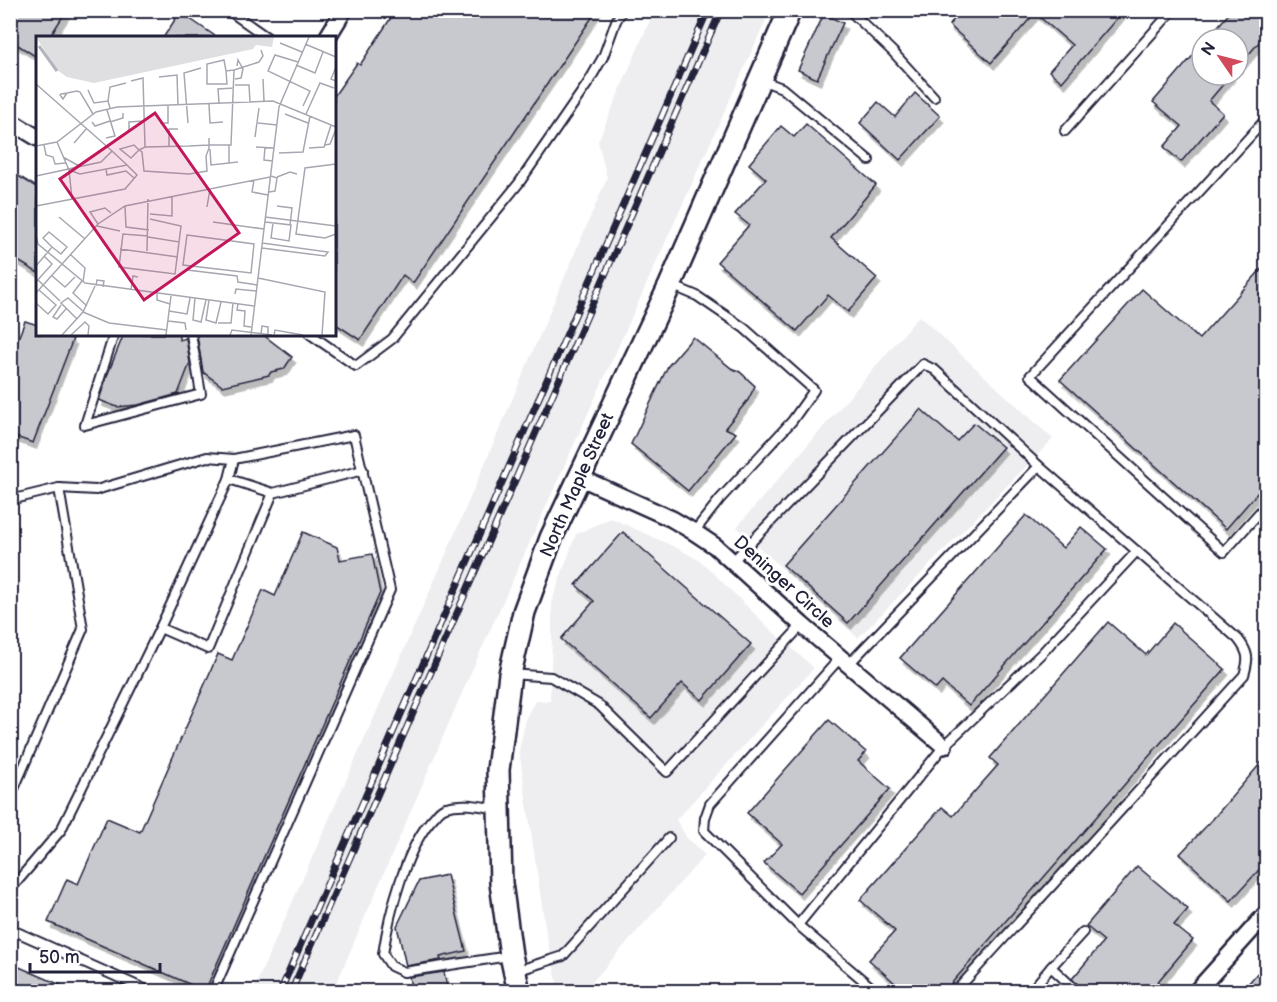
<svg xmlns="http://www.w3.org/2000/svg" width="1277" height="1002" viewBox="0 0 1277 1002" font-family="'Balsamiq Sans',sans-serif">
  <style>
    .built { fill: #eeeef1 }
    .building { fill: #c8c8cf; stroke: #22223b; stroke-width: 1.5; filter: url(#shadow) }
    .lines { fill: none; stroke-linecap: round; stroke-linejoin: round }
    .lane-casing { stroke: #22223b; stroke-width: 12 }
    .street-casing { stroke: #22223b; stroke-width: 20 }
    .secondary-casing { stroke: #22223b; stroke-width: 26 }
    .lane { stroke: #fff; stroke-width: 8 }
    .street { stroke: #fff; stroke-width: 15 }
    .secondary { stroke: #fff; stroke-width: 21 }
    .rail-casing { stroke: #22223b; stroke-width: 7 }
    .rail { stroke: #fff; stroke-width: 4.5; stroke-dasharray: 14; stroke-linecap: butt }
    .labels { text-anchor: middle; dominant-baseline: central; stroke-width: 6; stroke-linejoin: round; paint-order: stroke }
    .street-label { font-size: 18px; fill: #22223b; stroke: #fff }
    .inset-river { fill: none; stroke: #b4b4bc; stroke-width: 3 }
    .inset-road { fill: none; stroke: #a7a7b1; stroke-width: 1.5 }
    .view { fill: #c2185b; fill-opacity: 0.15; stroke: #c2185b; stroke-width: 3 }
    .inset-edge { fill: none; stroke: #22223b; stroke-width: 3 }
  </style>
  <defs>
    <filter id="shadow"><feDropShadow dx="3.5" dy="6" stdDeviation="0" flood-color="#0004"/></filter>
  </defs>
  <rect width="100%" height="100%" fill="#fff"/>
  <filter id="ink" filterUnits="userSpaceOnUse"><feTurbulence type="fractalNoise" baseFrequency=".0167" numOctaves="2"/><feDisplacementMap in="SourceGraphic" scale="12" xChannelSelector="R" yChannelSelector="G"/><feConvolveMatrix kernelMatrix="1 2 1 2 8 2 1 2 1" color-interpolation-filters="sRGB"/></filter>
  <g filter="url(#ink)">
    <g class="built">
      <polygon points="654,11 770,11 468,679 333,991 253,991 444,559 607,178 598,141"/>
      <polygon points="919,316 1053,439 858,638 737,527"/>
      <polygon points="611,518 679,549 702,562 768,627 814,668 676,820 687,838 705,855 584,991 559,991 546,933 519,750 527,715 536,700 550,701 552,638 552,601 576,534"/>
    </g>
    <g class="building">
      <polygon points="10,10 67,10 49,38 38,38 38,58 10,40"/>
      <polygon points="396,10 597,10 413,283 403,275 360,340 334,323 334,96 357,63 360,65"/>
      <polygon points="962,10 1124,10 1062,82 1049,71 1072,45 1035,13 991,63 949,25"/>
      <polygon points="1232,10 1266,10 1266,34 1238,67 1238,39 1207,39"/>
      <polygon points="180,12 218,38 163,38"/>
      <polygon points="824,14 843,23 817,79 798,70"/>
      <polygon points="1202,45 1202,75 1231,75 1209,101 1223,113 1181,162 1164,147 1182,126 1153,102"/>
      <polygon points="915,93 940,116 900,160 860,123 878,102 895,117"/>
      <polygon points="806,124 876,185 831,238 877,278 848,312 828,295 797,331 717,262 749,225 735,214 766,179 749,164 781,126 794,137"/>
      <polygon points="10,171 38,188 38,273 10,256"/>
      <polygon points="1266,264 1266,483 1226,529 1060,380 1142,289 1199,339"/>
      <polygon points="25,321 38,325 38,334 61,334 73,339 33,443 10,435 10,359"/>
      <polygon points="134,334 179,334 179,340 186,338 190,363 178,394 138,405 117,407 99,400 107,376 123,336"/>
      <polygon points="201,334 262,334 292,357 284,369 271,372 269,375 222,386 203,372 197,335"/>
      <polygon points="693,337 731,368 740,372 755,386 748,400 725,428 736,433 688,491 631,444 668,366"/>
      <polygon points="921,409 957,441 974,423 1003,447 848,623 783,565"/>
      <polygon points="1026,515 1063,548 1081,527 1107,549 969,706 942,682 936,689 900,658"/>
      <polygon points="303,532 337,547 340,560 372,554 380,593 205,991 48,922 67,879 78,884 107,818 140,832 218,654 232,660 263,590 275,596"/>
      <polygon points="623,532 751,644 702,700 682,683 651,718 561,639 594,601 576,585"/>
      <polygon points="1108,622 1146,655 1173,623 1225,669 944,992 905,992 869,960 895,931 860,900 942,807 953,816 998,765 990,758"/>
      <polygon points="829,720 866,752 858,761 890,789 799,893 764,863 782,844 747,813"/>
      <polygon points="1266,757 1266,862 1231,901 1180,854 1212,820"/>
      <polygon points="1137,866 1188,909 1174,925 1193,940 1149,992 1084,992 1082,988 1072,979 1104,941 1086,926"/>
      <polygon points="447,875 466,951 440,957 441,960 406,966 397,926 419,881"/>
      <polygon points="10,963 77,992 10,992"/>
      <polygon points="1266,963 1266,992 1241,992"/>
      <polygon points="444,972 448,992 412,992 409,977"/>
    </g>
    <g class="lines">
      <defs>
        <g id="lane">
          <polyline points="228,10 268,38"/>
          <polyline points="849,10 893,52 934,97"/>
          <polyline points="761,80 782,88 869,160"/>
          <polyline points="1266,119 1030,376 1224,552 1266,505"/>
          <polyline points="1065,131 1173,10"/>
          <polyline points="671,285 697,296 744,328 814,390 792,421 720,499 694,532"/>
          <polyline points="114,334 85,425 201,394 191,334"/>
          <polyline points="310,334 356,366 392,339 519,183 588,83 603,57 616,21 622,10"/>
          <polyline points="229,479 273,493"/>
          <polyline points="59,488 96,490 207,457 234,459"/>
          <polyline points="10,500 59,488 83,629 10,798"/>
          <polyline points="732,562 923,364 935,370 1039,466 848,665"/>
          <polyline points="160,628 208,649 273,493 363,470"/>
          <polyline points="840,658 710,804 705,818 704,831 798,925 877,992"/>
          <polyline points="511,674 551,677 599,705 667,772 802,625"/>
          <path d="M497,809C480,806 462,802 446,807C441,808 438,812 435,816C406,845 389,914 383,954L391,966L404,972L509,956"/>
          <polyline points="10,890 61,830 160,628 229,479 234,459 354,435 390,590 213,992"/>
          <polyline points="798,925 944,746 1041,654 1137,551"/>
          <polyline points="10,929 151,992"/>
          <polyline points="516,971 563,956 669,838"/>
          <path d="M955,992L1244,675C1249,659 1249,653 1238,639L1039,466"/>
          <polyline points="1030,992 1051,967"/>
          <polyline points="1078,992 1051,967 1083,932"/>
        </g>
        <g id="street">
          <polyline points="327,38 344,10"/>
          <polyline points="10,121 38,138"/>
          <polyline points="579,477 672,519 694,532 715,546 802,625 944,746"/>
          <polyline points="1196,992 1266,914"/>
        </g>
        <polyline id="secondary" points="519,992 511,955 501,883 498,770 510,674 524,612 551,538 670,285 790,10"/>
      </defs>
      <use href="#lane" class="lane-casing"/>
      <use href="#street" class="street-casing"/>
      <use href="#secondary" class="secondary-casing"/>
      <use href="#lane" class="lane"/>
      <use href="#street" class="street"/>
      <use href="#secondary" class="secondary"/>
      <defs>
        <g id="rail">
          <polyline points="280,992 708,10"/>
          <polyline points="291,992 721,10"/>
        </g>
      </defs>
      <use href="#rail" class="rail-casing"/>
      <use href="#rail" class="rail"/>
    </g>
  </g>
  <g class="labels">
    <g class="street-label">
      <text transform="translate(577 485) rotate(-66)">North Maple Street</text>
      <text transform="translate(784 582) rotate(42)">Deninger Circle</text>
    </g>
  </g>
  <g transform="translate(36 36)">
    <rect width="300" height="300" fill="#fff"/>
    <path d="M0,1H238L236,11L220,9L217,13L58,47L31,41L21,34Z" fill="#dfdfe2"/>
    <path class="inset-river" d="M3,10L21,35"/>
    <path class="inset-road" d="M244,7L266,16M269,8L300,21M262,26L239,19L232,35L274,55L267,70M260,29L279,37L287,16M300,31L295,43L300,45M190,35L191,48H171V28L188,24L190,35L198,34L223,26L227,20L225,14M123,41L141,39L142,69M199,43L205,42L207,33L202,24L201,30M227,43L228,65M95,45L107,42L109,111M0,48L76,115L65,126L0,140M199,49H213L214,66M52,54L58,67L72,65L74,72M31,57L27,63L24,59L25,58L31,57L41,55L44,56L57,78M72,65L74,51L90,47M183,67L182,53L198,52M173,68L174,87L187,86M249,78L272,87M270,78L284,47L298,52M56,86L59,90L74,85M74,86L87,82V77M124,87H132V70M152,87L148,37L165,32M222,87L241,89M93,95V86L108,85M219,101L223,72M70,102L79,100L71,74M173,102V112L170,120L171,135L153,138L108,135L106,116L103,114L95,122L84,113L98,109L103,114L109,111L153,110L173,109H195L198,34M21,106L33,134L36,163M38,107L51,92M8,109L10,119L17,121L19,128L30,127M193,109V127L202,126M289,109L294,108L300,93M0,110L21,106L60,76L81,71L237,65L300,91M133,110V93H142M220,111L238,112M229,111L228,124L237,125M273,112L288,111L295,89M174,113L175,129L193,127M76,115L91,129M243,117L267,116L274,80M27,121L43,130M300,128L269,132L260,198L289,202L300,198M70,134L71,139L90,135L98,142M241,141L254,136L261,138M218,144L216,156L232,159M233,156L239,155L241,142L235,140M0,170L89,153L101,139L91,129L44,138L33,134M89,170L90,191L113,194M241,170L256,172L254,189M171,171L174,153M114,178L136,180V161M23,181L49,203M229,181L300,190M177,186L228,193M229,186L255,189L253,205L235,202L237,187M62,188L54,176L69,172L75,177M61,190L84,195M0,199L2,208L49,247L218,270M151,199L218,208L215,237L147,229ZM112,200L87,198L83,231L139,238L143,206M112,201L143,206L145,190L114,183M226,212L289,220L292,216L226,207M84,213L142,221M111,215L112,163M35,219L49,232L47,246M0,230L16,211L25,218L31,211L13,196L7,202L16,211M151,234L201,240L202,246L221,249M15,239L29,251L39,241M222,242L289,256L286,299M2,244L24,265M46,245L37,257L51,270M0,246L16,228L8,220M60,250L61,244L68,245L67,251M95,254L97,240L102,241M0,257L62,188L89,170L234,141M121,257V264L134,268M199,258L200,253L220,255M159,262L157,284L165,286L170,264M173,264L170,284L180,287L185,266M0,267L12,278L20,269L3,254M202,268L201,274L209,275L208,290L215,291M25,269L17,281L21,283L30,273M133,275L151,278L154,262M47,276L73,287L131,294M41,283L25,267L32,262L48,276M132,285L149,287L150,294M182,287H195L197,267M225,298L226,290L232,291V298M26,299L47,276L59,250M35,299L49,286L53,290L52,299M130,299L135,260M194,299L196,294L236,299M215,299L243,71L273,1M238,299L239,294L267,299"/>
    <path class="view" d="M119,77L203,197L108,264L24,143Z"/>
    <rect width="300" height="300" class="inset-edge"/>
  </g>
  <rect width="1277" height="1002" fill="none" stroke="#fff" stroke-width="36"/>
  <rect x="18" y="18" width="1241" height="966" fill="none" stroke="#22223b" stroke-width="2" filter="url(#ink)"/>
  <g transform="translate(1220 57) rotate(305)"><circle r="28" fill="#ffffff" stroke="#a7a7b1" stroke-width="1.5"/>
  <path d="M0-4.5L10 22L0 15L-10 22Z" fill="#d1495b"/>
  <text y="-9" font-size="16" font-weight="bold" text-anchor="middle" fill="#22223b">N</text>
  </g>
  <path d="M30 963v9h130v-9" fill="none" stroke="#22223b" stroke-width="3"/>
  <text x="39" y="963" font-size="18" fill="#22223b" stroke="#ffffff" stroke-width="4.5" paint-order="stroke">50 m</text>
</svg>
